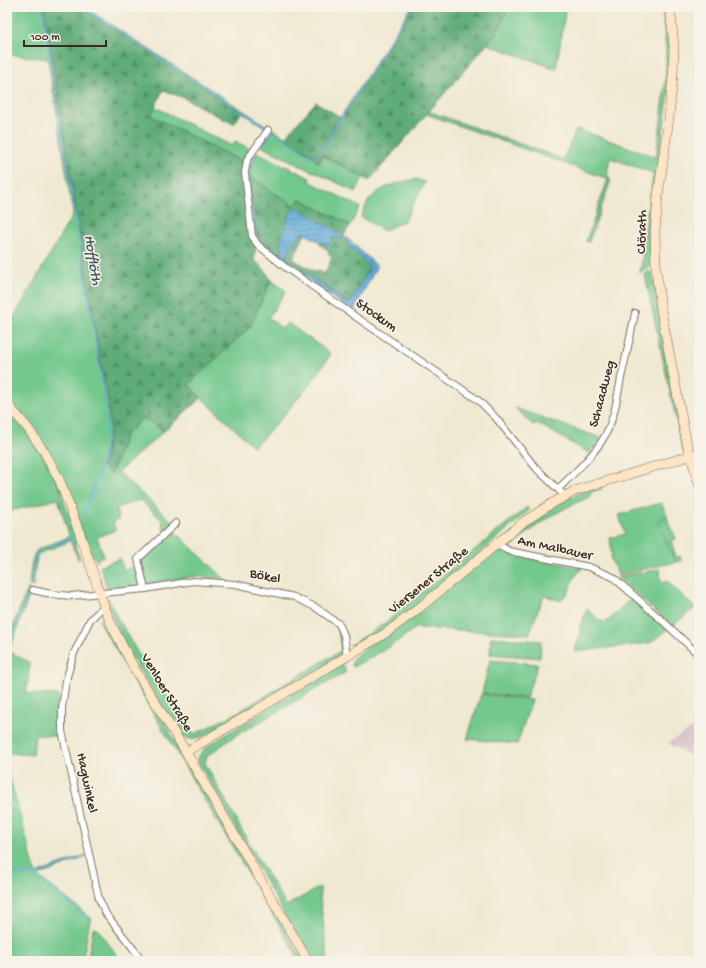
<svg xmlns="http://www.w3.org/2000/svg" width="706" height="968" viewBox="0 0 706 968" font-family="'Gochi Hand',sans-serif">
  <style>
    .industrial { fill: #d2bdc5 }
    .green { fill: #73c88d; stroke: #577956 }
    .forest { fill: url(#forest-firs); stroke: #4c6b4b }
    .park { fill: url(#park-dots); stroke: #577956 }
    .water { fill: url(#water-rules); stroke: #4e6b7c }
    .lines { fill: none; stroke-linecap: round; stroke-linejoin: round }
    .stream { stroke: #61acda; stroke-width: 1.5 }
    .street-casing { stroke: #7a6d5d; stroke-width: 8 }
    .secondary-casing { stroke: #7a6d5d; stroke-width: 10 }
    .street { stroke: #fff; stroke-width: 6 }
    .secondary { stroke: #fee5c5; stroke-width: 9 }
    .labels { text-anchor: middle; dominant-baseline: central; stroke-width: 3; stroke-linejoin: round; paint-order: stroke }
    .street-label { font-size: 14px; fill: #3b2a1e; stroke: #f7f3e8 }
    .water-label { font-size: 15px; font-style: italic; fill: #485860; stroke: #f7f3e8 }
  </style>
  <defs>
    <pattern id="forest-firs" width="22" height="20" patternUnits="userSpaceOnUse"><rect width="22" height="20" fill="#5eac78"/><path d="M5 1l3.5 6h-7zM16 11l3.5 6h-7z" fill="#4f8c62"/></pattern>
    <pattern id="park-dots" width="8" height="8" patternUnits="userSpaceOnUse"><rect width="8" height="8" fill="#73c88d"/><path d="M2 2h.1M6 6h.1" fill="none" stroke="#60a373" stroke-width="1.8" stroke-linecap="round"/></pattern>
    <pattern id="water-rules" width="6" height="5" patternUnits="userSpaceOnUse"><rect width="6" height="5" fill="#61acda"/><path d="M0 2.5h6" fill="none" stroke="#518cb0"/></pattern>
  </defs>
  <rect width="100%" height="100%" fill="#f7f3e8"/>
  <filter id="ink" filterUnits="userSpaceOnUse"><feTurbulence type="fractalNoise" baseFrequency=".025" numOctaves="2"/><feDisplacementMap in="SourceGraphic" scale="8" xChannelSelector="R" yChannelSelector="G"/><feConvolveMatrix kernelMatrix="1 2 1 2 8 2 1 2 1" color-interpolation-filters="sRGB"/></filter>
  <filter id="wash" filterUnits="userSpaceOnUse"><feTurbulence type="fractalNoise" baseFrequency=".012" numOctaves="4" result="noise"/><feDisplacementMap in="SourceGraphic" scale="16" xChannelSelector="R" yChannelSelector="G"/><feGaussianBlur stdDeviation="0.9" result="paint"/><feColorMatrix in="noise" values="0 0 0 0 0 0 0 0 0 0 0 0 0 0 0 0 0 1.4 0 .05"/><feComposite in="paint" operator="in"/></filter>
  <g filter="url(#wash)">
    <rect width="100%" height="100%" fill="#f0e9d2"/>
    <polygon class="industrial" points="699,724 699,761 668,743"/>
    <g class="green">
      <polygon points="7,7 44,7 101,367 108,399 110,428 105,457 102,466 111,474 125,435 143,418 164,431 118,472 174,523 164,532 162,520 140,500 116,508 119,519 113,522 116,530 97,537 104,556 97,559 98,562 88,551 77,518 14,406 7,400 7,321 11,322 73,214 48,59 7,54"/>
      <polygon points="82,7 84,7 267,126 266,128"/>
      <polygon points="411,7 413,7 315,160 319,162 323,156 363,177 356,192 314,171 313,172 261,146 271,131 271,128 315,157"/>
      <polygon points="509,7 566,7 556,69 487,44 500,26"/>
      <path d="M662,7H667L671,41L669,92L655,190H651L653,173L610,158L607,175L609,176L608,179L611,180L589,242L586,241L608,179L426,114L428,111L563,159L577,129L656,157C660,127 665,96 666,65C666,46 664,26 662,7Z"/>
      <polygon points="155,107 232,146 235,141 250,149 243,162 151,116"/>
      <polygon points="257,152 310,178 309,181 360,207 350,225 300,199 295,206 261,241 279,256 278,257 260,242 256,237 254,231 247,175 249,165"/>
      <path d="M416,179L425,182L405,220L384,231L361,217C364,210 367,201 373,196C384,185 402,182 416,179Z"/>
      <path d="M650,194L653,196L655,200L653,265C649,269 644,267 640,273L642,261L643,245Z"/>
      <polygon points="647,272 652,272 685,451 683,453 645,275"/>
      <polygon points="271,280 286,291 268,318 282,328 288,323 331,354 310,384 284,415 254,447 188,385 250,327"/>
      <path d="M7,408L27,432L41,454L57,482L76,535V548L80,559H78L70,540L68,542L38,554L35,568L33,587L29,585C30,576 31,556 37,550L66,538L69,535L58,499L7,512Z"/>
      <polygon points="515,408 601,438 589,453 537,423 534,426"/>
      <path d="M600,485L602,489L591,492L590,497C559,509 534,526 509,549L503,541L530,520L570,497Z"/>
      <polygon points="661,503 667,515 658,523 676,562 618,575 610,557 612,557 610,538 625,534 619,515"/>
      <polygon points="527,507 529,510 493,542 414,608 357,648 350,645 372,632 390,619"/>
      <polygon points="172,529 225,579 203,577 191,577 145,584 140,559"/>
      <path d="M496,547L504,553L582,568L574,578L568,593L560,601L544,595L529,634L415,628C396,644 374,656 353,667C350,661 353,658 358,654Z"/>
      <path d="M120,559L124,570L138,565C140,573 143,580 137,586L111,589L107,588L100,566Z"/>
      <polygon points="660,569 661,583 668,581 695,608 672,626 617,577"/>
      <polygon points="28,588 31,591 9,651 30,663 26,693 58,695 57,714 59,736 35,735 33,755 7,753 7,625 13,626"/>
      <polygon points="632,597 668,629 650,643 574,652 582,630 579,629 587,609 599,620 604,622 609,620"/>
      <path d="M108,598L120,624L121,623C134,649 150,672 166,695C174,707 181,720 189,732L195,734L238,712L337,653L341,649L338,630L344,649L340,658L207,735L192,739L183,738L138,668L126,647L106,603Z"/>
      <polygon points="104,619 108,623 187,762 304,961 300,961 104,630 99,620"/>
      <polygon points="491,637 541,641 540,658 490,654"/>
      <polygon points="490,660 538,664 526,698 482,693"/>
      <path d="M341,664L344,667L346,672L235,736L207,756L205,763L250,845L286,906L320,887V897L328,961H311L201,768C200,766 199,764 198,762C197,751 212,744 220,738Z"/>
      <polygon points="481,694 532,700 517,744 467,739"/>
      <polygon points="7,768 36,874 86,855 86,857 38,876 92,919 90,920 83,957 7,959"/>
      <polygon points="93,928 98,929 121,961 87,961"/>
    </g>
    <g class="forest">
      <polygon points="44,7 82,7 242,112 234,124 225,120 184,98 163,90 151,116 243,162 242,175 243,187 249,232 256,246 254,260 264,269 271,280 250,327 188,385 201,398 164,431 143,418 125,435 111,475 102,466 105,457 110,428 108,399 101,367"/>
      <polygon points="413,7 509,7 500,26 487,44 369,181 323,155 318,162 315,160"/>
      <polygon points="316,102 340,117 315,157 285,137"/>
      <polygon points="250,177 295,206 300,199 350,225 344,236 347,238 345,242 370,267 350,304 285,258 298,236 301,234 305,234 293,259 316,272 318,270 324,274 329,265 332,257 328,254 329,251 319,244 320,242 326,245 329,244 333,239 336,237 297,207 282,251 279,256 261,241 257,236 250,186"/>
    </g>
    <polygon class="park" points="667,515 670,529 672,528 676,539 671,540 676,557 680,556 682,561 676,562 657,523"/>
    <polygon class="water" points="297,207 344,236 342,240 336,237 333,239 329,244 326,245 305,234 301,234 298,236 285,258 349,304 370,267 345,242 347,238 377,266 353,312 287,265 278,257 282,251 280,242 288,219 291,212"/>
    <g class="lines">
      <g class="stream">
        <polyline points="42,7 105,401 107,427 104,456 84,514"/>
        <polyline points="83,7 266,127"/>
        <polyline points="262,146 273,131 315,159 412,7"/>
        <path d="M249,182C248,170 251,162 258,153"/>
        <polyline points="252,206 255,231 257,237 278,256"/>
        <polyline points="44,549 71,538 73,535"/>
        <polyline points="31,586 33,570 37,552 39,551"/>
        <polyline points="7,651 29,591"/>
        <polyline points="7,874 36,875 90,919"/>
        <polyline points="37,875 85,856"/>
      </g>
    </g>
  </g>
  <g filter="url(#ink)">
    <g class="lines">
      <defs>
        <g id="street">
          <polyline points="268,130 247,160 245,173 252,236 258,245 285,267 356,317 478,400 496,418 536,468 565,496"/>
          <path d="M558,489C574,473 591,458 603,439C614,421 617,399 621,378C626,356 631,334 635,313"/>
          <polyline points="498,542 501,546 509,551 589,567 613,577 665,623 699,655"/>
          <polyline points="145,589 138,559 176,523"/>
          <polyline points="33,590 51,594 71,596 145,589 193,581 235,584 294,597 315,607 339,624 344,635 347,657"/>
          <polyline points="104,606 90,620 74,653 66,680 62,708 62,731 99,899 106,914 143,961"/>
        </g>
        <g id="secondary">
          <polyline points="670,7 674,46 673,76 669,118 658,196 655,232 656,268 661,310 686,440 699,484"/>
          <polyline points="7,404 27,427 45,453 59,479 80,534 104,606 113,628 134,668 186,752 308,961"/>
          <polyline points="186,752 386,633 418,609 522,523 551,504 575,491 587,487 699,453"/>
          <polyline points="698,961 699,959"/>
        </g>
      </defs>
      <use href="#street" class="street-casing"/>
      <use href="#secondary" class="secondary-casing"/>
      <use href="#street" class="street"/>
      <use href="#secondary" class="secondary"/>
    </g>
  </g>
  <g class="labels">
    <g class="street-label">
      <text transform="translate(643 232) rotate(-89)">Clörath</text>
      <text transform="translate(376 316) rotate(35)">Stockum</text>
      <text transform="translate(603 394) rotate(-75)">Schaadweg</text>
      <text transform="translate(555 549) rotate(12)">Am Malbauer</text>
      <text transform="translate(265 577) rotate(12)">Bökel</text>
      <text transform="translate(429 581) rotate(-39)">Viersener Straße</text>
      <text transform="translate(166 693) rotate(59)">Venloer Straße</text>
      <text transform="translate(86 783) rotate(78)">Hagwinkel</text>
    </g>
    <g class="water-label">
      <text transform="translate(92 260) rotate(81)">Hofflöth</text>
    </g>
  </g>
  <rect width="706" height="968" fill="none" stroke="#f7f3e8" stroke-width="24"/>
  <path d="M24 40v6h82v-6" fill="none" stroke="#3b2a1e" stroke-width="2"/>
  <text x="30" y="40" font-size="12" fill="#3b2a1e" stroke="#f7f3e8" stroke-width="3" paint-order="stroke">100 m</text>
</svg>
